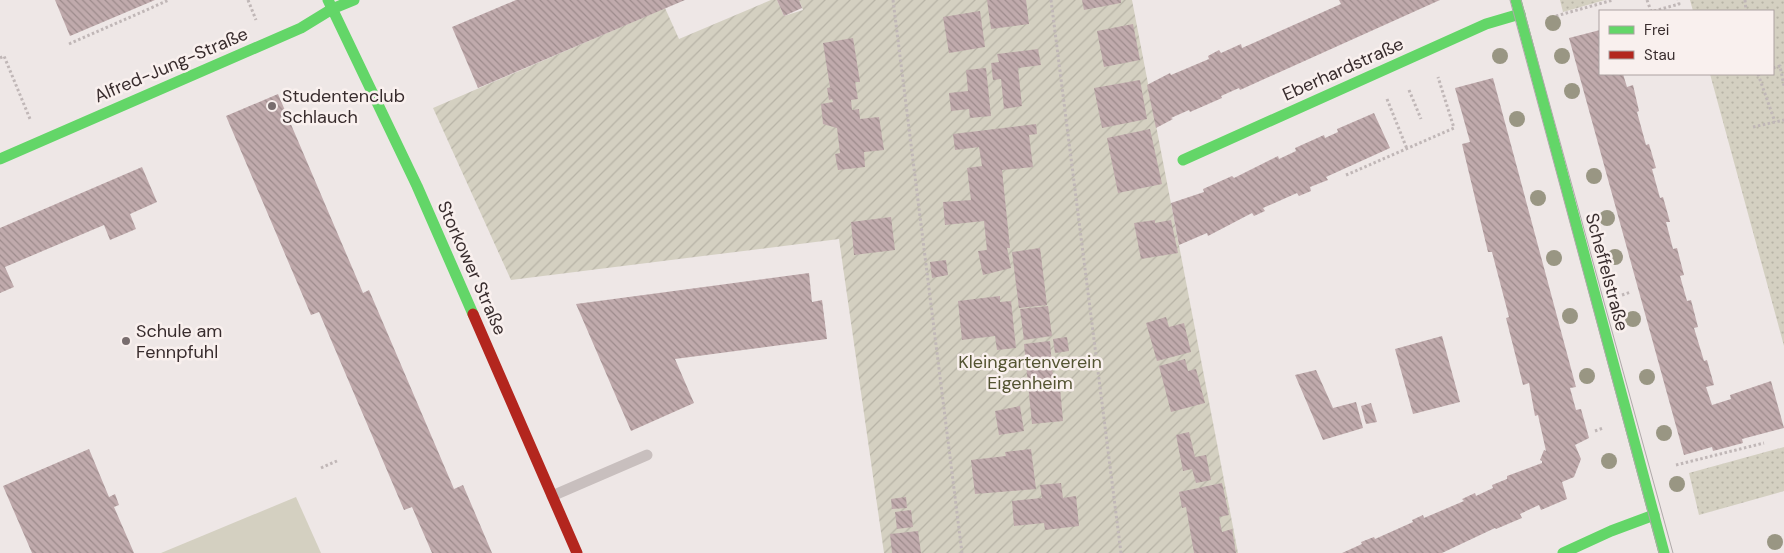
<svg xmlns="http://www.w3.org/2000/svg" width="1784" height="553" viewBox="0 0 1784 553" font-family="'DM Sans',sans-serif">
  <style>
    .park { fill: url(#park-dots) }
    .garden { fill: url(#garden-furrows) }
    .pitch { fill: #d4d0c1 }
    .building { fill: url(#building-back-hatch) }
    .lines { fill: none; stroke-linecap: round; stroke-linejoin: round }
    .path { stroke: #c0b7b7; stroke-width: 3; stroke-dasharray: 2.5 2.5; stroke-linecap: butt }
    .lane { stroke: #c8bfbe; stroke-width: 11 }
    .fast { stroke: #63d668; stroke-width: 11 }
    .jam { stroke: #b3261e; stroke-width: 11 }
    .tram { stroke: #afa9a9; stroke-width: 1 }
    .tree { fill: #999683 }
    .poi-dot { fill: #786d6e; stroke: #f9f0ee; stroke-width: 2 }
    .labels { text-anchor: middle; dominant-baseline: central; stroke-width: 5; stroke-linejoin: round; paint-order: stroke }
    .street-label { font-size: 18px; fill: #382c2d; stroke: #f9f0ee }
    .poi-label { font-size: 18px; fill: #382c2d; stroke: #f9f0ee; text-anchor: start }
    .park-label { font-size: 18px; fill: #545432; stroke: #f9f0ee }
  </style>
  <defs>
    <pattern id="park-dots" width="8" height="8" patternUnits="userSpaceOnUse" patternTransform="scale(1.25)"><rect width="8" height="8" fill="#d4d0c1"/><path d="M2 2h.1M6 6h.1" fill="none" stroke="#b7b3a6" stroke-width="1.8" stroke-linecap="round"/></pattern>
    <pattern id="garden-furrows" width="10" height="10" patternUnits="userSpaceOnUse" patternTransform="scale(1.25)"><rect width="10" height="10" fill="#d4d0c1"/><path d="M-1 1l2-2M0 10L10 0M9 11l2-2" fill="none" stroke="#b7b3a6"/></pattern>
    <pattern id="building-back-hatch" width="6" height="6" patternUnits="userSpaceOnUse" patternTransform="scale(1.25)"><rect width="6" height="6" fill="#c0aaac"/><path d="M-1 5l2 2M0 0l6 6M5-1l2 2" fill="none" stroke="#9d8b8c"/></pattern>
  </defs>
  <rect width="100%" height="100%" fill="#eee7e6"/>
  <g class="park">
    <polygon points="1560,0 1605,0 1563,12"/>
    <polygon points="1690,0 1784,0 1784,346 1710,74 1773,74 1773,11 1693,11"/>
    <polygon points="1784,447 1784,491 1699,515 1689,473"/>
  </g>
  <polygon class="garden" points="771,0 777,0 784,16 803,10 799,0 1132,0 1238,553 884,553 839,239 511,280 433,108 665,8 679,39"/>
  <polygon class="pitch" points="296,497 321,553 161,553"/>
  <g class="building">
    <polygon points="55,0 155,0 70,36"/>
    <polygon points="516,0 685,0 478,88 452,27"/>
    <polygon points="777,0 799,0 802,8 784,16"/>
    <polygon points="987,0 1026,0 1029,24 991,29"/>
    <polygon points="1082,0 1121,0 1121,3 1084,10"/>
    <polygon points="1339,0 1440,0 1240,90 1239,88 1221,96 1222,98 1190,112 1189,110 1171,118 1173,119 1156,128 1147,85 1170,73 1171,75 1209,59 1208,56 1219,50 1221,53 1241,44 1242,48 1341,4"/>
    <polygon points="980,11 985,47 949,53 943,17"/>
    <polygon points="1133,24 1140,60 1104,67 1097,31"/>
    <polygon points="1600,30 1600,74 1623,74 1627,87 1633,85 1639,111 1637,112 1646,145 1649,144 1656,168 1652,169 1660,198 1663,197 1670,222 1666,222 1673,249 1677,248 1684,275 1680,276 1687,301 1691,300 1698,327 1694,328 1704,361 1707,360 1714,385 1706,387 1712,405 1731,399 1730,395 1771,381 1784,428 1742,439 1743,443 1713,451 1712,447 1684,455 1569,38"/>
    <polygon points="853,38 860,82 855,82 858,99 851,100 852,110 859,109 860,119 879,117 884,150 864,152 865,167 838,170 835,154 840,153 837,128 823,124 821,104 833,102 832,99 829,100 827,88 832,87 830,87 823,43"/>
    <polygon points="1038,49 1041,65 1018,68 1022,106 1004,109 1001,79 993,80 991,63 999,62 997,54"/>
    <polygon points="986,68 991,116 970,118 969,109 951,111 949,93 968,91 966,70"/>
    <polygon points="1493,78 1576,387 1570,388 1576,410 1581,409 1589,438 1575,445 1581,459 1574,477 1562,482 1567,499 1541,510 1539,505 1520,514 1522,518 1496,529 1495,528 1442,553 1342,553 1362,544 1361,542 1374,537 1375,539 1413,522 1412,520 1423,515 1424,518 1464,501 1462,499 1475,493 1476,496 1493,488 1492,485 1507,479 1507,476 1542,463 1542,461 1540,460 1544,450 1546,451 1538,415 1535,416 1529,383 1523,385 1506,318 1509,317 1492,252 1488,252 1462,144 1470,142 1455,88"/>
    <polygon points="1140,80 1147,119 1102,128 1094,88"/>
    <polygon points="278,94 363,293 369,290 454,489 463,485 492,553 432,553 412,507 404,510 319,312 311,315 226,116"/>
    <polygon points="1374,113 1390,148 1326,177 1328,180 1310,187 1311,191 1299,196 1297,193 1263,208 1265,211 1254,216 1252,213 1208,236 1207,233 1179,245 1171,203 1204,192 1203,189 1232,176 1234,178 1278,156 1279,159 1296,151 1295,148 1324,135 1325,138 1338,132 1337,129"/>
    <polygon points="1036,124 1037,134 1029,135 1033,167 1002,170 1010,248 1007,248 1011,268 983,275 978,251 987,250 984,221 945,225 943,202 971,200 967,168 982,166 979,147 955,150 953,134"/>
    <polygon points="1150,129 1162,184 1118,193 1107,138"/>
    <polygon points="142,167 157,202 130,214 136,229 110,240 104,225 5,267 14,287 0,293 0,228"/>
    <polygon points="891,217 895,250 854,255 851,222"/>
    <polygon points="1155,220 1155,223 1171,220 1178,253 1141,259 1134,223"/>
    <polygon points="1040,248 1047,305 1019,308 1012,252"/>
    <polygon points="946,260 948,275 932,278 930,262"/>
    <polygon points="809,273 812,302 822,300 827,339 675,359 694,403 631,431 576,304"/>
    <polygon points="1000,296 1000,302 1011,301 1016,348 997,350 995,336 962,340 958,301"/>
    <polygon points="1048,306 1052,336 1024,340 1020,309"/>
    <polygon points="1166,317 1169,327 1184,323 1191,352 1157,361 1146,323"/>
    <polygon points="1442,336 1460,402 1413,414 1395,349"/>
    <polygon points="1067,337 1069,351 1055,353 1053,339"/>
    <polygon points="1050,341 1053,378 1059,377 1063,421 1032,424 1024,344"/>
    <polygon points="1185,359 1188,371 1196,369 1205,403 1171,412 1159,366"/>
    <polygon points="1316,370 1333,408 1356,402 1363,428 1323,440 1295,375"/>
    <polygon points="1371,403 1377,422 1366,424 1361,406"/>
    <polygon points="1020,406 1024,431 999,435 995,411"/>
    <polygon points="1189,432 1195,457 1206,455 1211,480 1196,483 1192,469 1183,471 1176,435"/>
    <polygon points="89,449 109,497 115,494 119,505 114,507 134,553 32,553 3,486"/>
    <polygon points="1031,449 1036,489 975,494 971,460 1006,456 1005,452"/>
    <polygon points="1061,483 1063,498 1076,496 1079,526 1045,530 1044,523 1014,526 1012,501 1042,498 1040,485"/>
    <polygon points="1222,483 1229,515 1219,517 1222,532 1232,529 1236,553 1194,553 1186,507 1182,508 1179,492"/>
    <polygon points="906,497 907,508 892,509 891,499"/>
    <polygon points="911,510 913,527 897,529 895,512"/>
    <polygon points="918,531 921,553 892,553 890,534"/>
  </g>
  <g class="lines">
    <g class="path">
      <polyline points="248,0 256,20"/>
      <polyline points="893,0 962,553"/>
      <polyline points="1051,0 1121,553"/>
      <polyline points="1647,0 1651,11"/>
      <polyline points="1745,0 1746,11"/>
      <polyline points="1654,11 1679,4 1678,0"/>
      <polyline points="1556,16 1613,0"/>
      <polyline points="69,44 169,0"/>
      <polyline points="0,58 4,56 30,119"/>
      <polyline points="1773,68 1780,66 1784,86"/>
      <polyline points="1758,74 1775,122"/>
      <polyline points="1409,90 1421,119"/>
      <polyline points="1387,99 1407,149"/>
      <polyline points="1753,127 1784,120"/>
      <polyline points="1346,175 1454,128 1438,77"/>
      <polyline points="1622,295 1631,292"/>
      <polyline points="1595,431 1603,428"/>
      <polyline points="1676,465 1764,443"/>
      <polyline points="321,468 337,461"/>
    </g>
    <polyline class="lane" points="552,496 647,455"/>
    <g class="fast">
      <polyline points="328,0 417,186 473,314"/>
      <polyline points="1516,0 1664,553"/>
      <polyline points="0,159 301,28 332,9 354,0"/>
      <polyline points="1183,160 1486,24 1520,14"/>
      <polyline points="1563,553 1611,531 1654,515"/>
    </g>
    <polyline class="jam" points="473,314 577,553"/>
    <g class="tram">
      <polyline points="1510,0 1659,553"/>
      <polyline points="1521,0 1673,553"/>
    </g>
  </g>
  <g class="tree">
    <circle cx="1553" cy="23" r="8"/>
    <circle cx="1500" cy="56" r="8"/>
    <circle cx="1562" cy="56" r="8"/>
    <circle cx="1572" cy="91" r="8"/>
    <circle cx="1517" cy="119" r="8"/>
    <circle cx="1594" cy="176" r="8"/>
    <circle cx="1538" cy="198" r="8"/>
    <circle cx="1607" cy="218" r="8"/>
    <circle cx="1615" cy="257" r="8"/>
    <circle cx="1554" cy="258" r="8"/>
    <circle cx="1570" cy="316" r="8"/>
    <circle cx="1633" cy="319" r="8"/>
    <circle cx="1587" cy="376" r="8"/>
    <circle cx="1647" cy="377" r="8"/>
    <circle cx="1664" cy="433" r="8"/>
    <circle cx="1609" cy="461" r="8"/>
    <circle cx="1677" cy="484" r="8"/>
    <circle cx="1775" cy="542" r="8"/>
  </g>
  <g class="poi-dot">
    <circle cx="272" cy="106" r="5"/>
    <circle cx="126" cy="341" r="5"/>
  </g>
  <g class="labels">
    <g class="street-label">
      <text transform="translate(171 65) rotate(-23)">Alfred-Jung-Straße</text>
      <text transform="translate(1343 69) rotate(-24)">Eberhardstraße</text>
      <text transform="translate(472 268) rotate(66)">Storkower Straße</text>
      <text transform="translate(1607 272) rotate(75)">Scheffelstraße</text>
    </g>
    <g class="poi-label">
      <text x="282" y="96">Studentenclub<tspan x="282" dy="21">Schlauch</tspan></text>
      <text x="136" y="331">Schule am<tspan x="136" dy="21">Fennpfuhl</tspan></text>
    </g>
    <g class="park-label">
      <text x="1030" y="362">Kleingartenverein<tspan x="1030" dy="21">Eigenheim</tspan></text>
    </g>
  </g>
  <rect x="1599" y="10" width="175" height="65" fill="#f9f0ee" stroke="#aca2a1"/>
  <rect x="1609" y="26" width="25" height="8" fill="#63d668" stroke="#aca2a1"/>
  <text x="1644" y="35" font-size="15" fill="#382c2d">Frei</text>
  <rect x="1609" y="51" width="25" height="8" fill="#b3261e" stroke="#aca2a1"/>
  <text x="1644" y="60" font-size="15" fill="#382c2d">Stau</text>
</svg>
